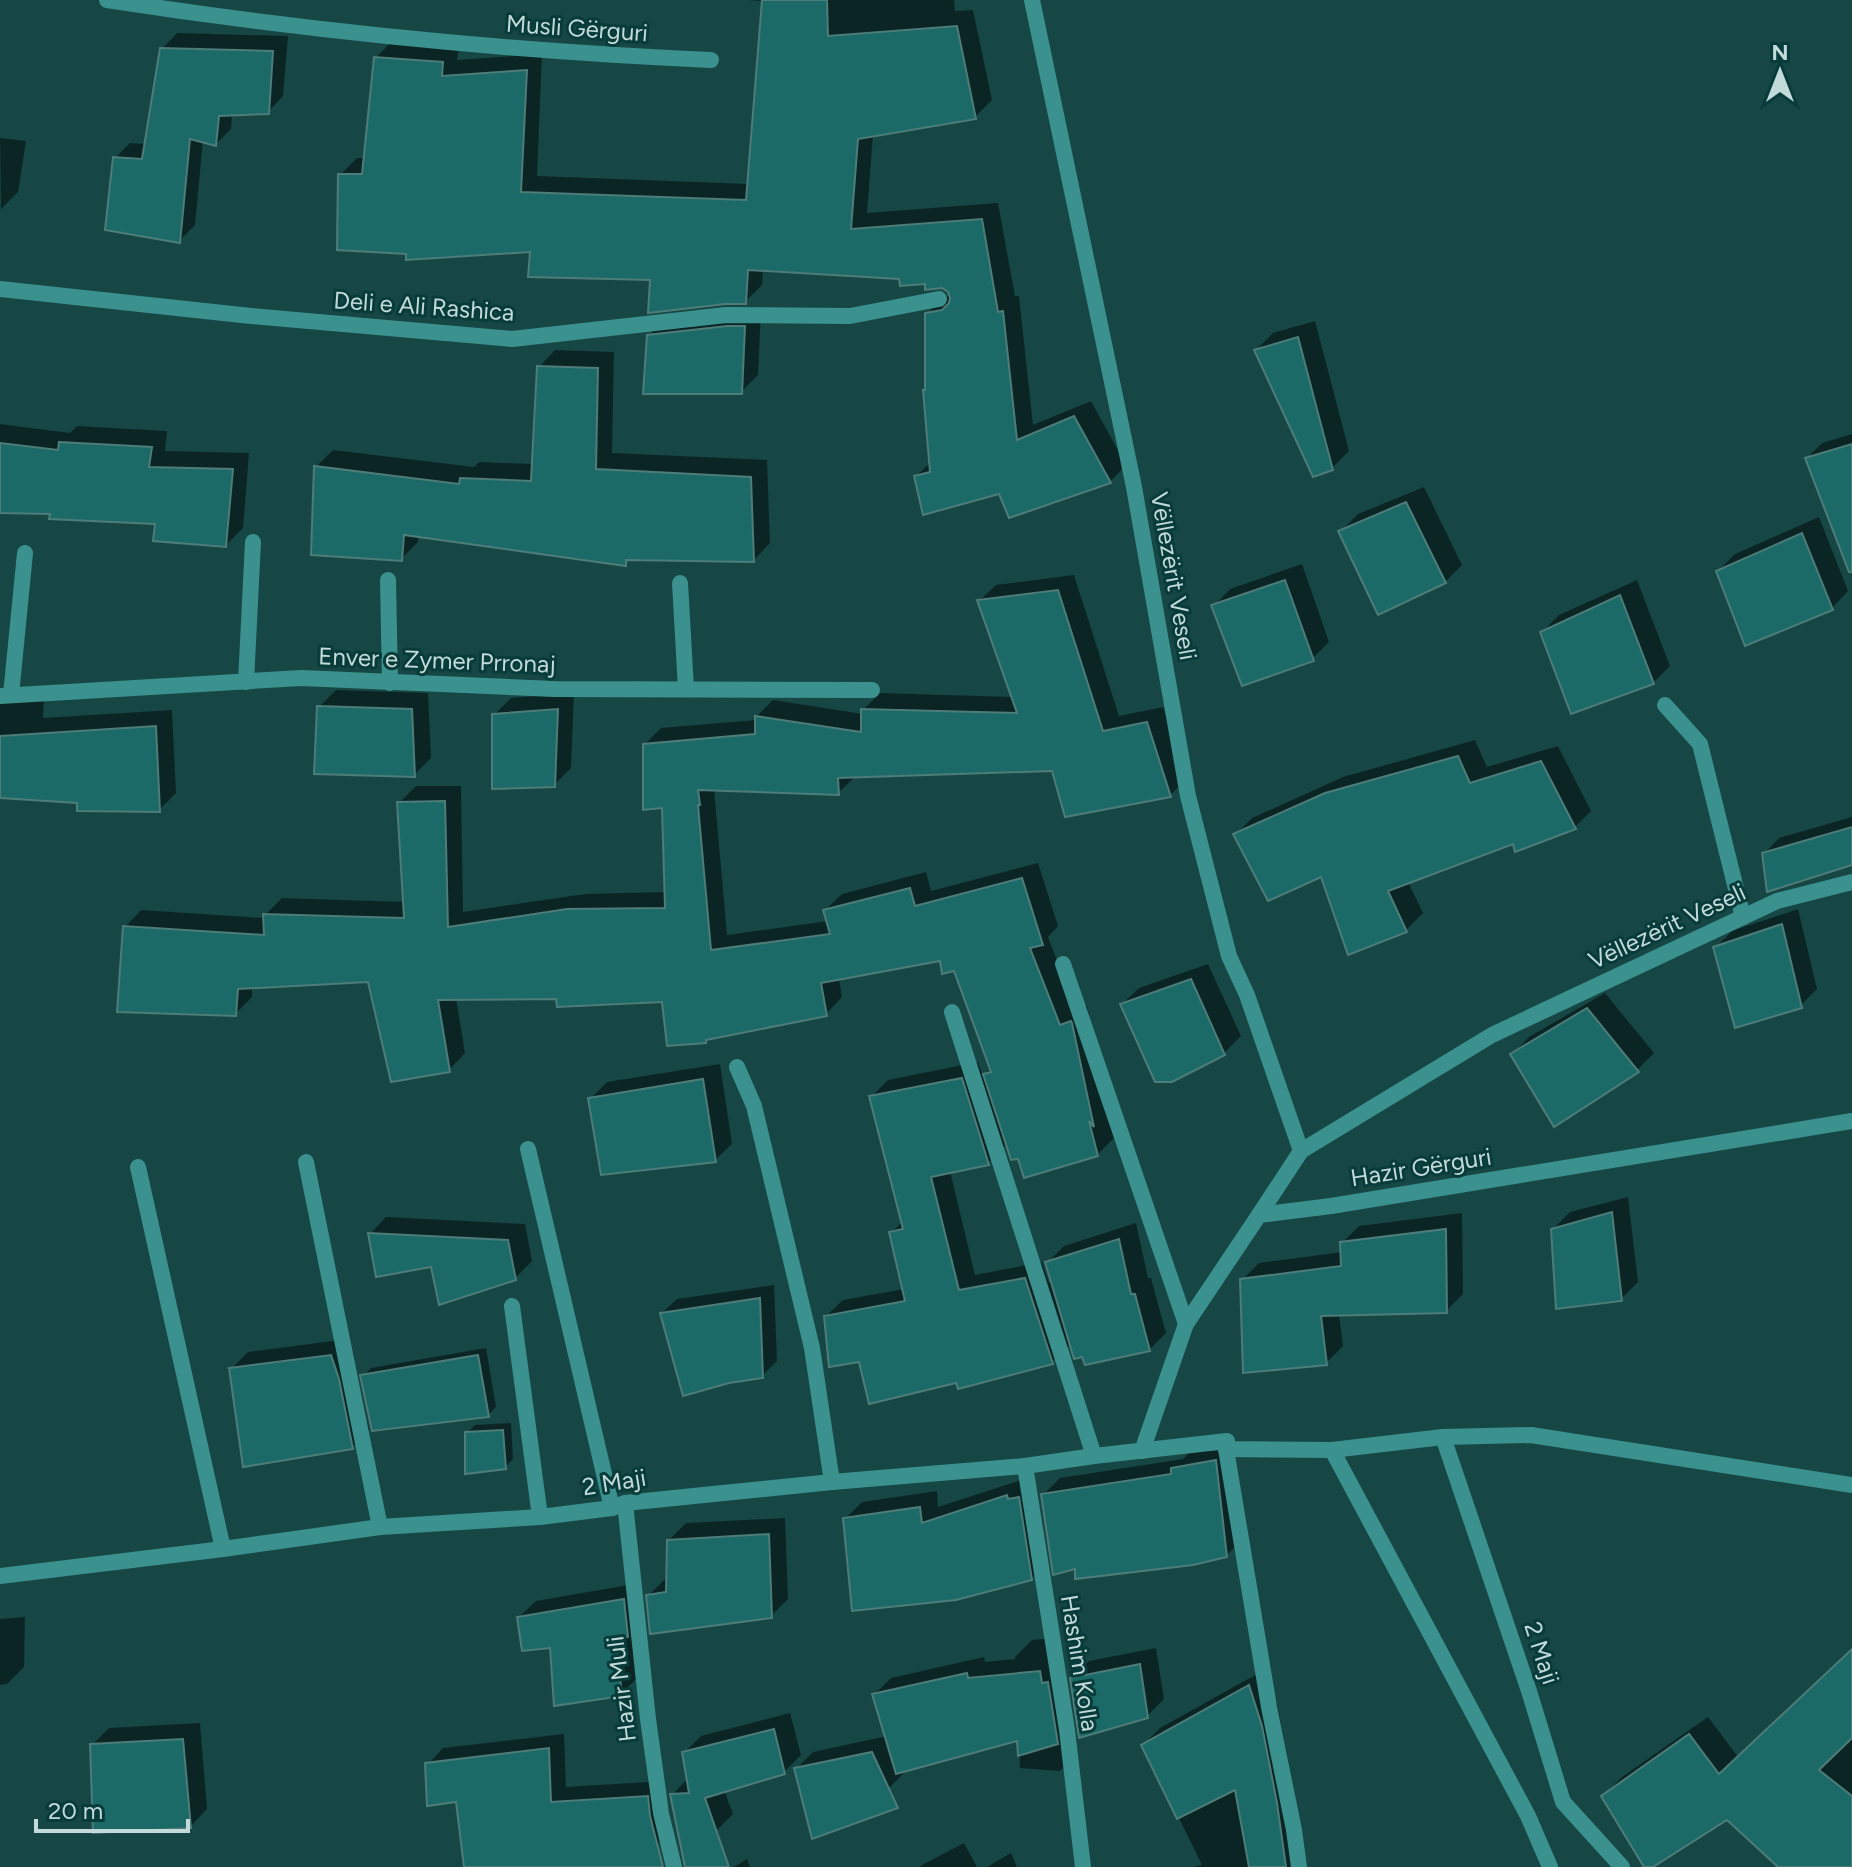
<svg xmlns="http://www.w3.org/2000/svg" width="1852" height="1867" viewBox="0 0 1852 1867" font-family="Figtree,sans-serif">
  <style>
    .shadow { fill: #0007 }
    .building { fill: #1b6a67; stroke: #4d7c79; stroke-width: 2 }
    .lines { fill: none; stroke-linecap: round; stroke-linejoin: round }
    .minor { stroke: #3b918e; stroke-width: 16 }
    .tertiary { stroke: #3b918e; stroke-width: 16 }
    .labels { text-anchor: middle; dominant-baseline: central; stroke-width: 6; stroke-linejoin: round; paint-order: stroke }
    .street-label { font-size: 24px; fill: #c2dad9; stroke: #083c3a }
  </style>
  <rect width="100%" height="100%" fill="#164745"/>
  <g class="shadow">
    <polygon points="748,0 954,0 955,11 973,10 992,100 975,117 873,135 867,213 998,203 1015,296 1019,296 1033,425 1091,401 1126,465 1110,482 1000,492 916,476 931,462 927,314 944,297 951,295 944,287 927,281 901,277 763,269 762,285 745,302 532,250 408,252 340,175 357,158 366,158 376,58 392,41 459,46 457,60 542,54 537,176 749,184 763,1"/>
    <polygon points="177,33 288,36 283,96 268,112 232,113 231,129 216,144 203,140 195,225 180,240 115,158 130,143 146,144 162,49"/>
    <polygon points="0,138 26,141 18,192 1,209"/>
    <polygon points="761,310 758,375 741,392 648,336 666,319"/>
    <polygon points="1315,321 1349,451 1332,468 1256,350 1273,333"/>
    <polygon points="555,350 614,352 612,453 767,460 770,543 754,560 630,558 625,563 418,535 418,542 401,559 316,467 333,450 474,467 479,462 534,464 539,367"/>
    <polygon points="0,424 70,433 77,426 167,431 165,451 249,453 243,528 226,545 157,522 52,513 0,511"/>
    <polygon points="1852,434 1852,493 1807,458 1822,443"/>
    <polygon points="1424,487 1462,565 1445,582 1341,531 1358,514"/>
    <polygon points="1819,517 1848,591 1832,608 1718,571 1735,554"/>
    <polygon points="1302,564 1329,642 1312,659 1214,606 1230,589"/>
    <polygon points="1074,575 1119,716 1163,707 1187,779 1170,795 1053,769 856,776 838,793 714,788 727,935 828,921 825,910 842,894 926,872 931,891 1038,863 1058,926 1048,937 1076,1010 1087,1006 1110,1108 1107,1112 1114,1138 1097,1155 1019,1156 1008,1143 988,1163 950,1171 975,1275 1042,1262 1049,1283 1053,1282 1047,1263 1064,1246 1136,1223 1148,1278 1151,1278 1166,1333 1149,1350 1072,1343 1052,1362 958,1381 861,1360 826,1316 843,1300 904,1289 891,1233 903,1221 871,1097 888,1080 978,1062 983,1077 992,1068 955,968 941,959 839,978 842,997 826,1014 709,1037 705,1041 664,1000 558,997 456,998 465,1053 449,1070 369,980 252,986 252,997 235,1014 125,927 141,910 265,918 265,915 282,898 405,902 399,803 416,786 461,786 463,912 585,894 666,892 664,806 645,744 661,728 757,720 757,716 773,700 863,714 863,710 880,693 1013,697 979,601 996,585"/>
    <polygon points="1637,580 1670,666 1653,683 1542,632 1559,615"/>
    <polygon points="336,690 428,693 431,758 414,775 319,707"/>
    <polygon points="574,693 571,768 554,785 494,715 511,698"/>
    <polygon points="44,699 43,718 172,710 176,793 159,810 79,801 0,796 0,704"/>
    <polygon points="1475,740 1487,767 1558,746 1591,811 1574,828 1514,842 1408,882 1423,913 1406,930 1323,874 1235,835 1252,818 1343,777"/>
    <polygon points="1852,817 1852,863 1764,854 1779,838"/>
    <polygon points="1798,909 1817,989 1800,1006 1715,948 1732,931"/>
    <polygon points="1208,964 1241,1036 1224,1053 1122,1004 1139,988"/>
    <polygon points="1605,993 1654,1053 1637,1070 1513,1054 1529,1037"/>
    <polygon points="720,1064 732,1144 715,1160 590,1099 607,1082"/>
    <polygon points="1628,1197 1638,1282 1621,1299 1553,1229 1570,1212"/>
    <polygon points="1462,1213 1463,1294 1446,1311 1339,1314 1343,1346 1326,1363 1242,1280 1259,1263 1343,1252 1342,1243 1359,1226"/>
    <polygon points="386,1217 525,1224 532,1261 515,1278 433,1264 370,1234"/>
    <polygon points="774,1285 777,1361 762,1376 662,1313 677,1299"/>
    <polygon points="348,1339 369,1430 352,1447 231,1369 248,1352"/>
    <polygon points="486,1348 496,1407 488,1415 363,1376 371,1368"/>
    <polygon points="511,1423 513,1459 505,1467 467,1433 475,1425"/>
    <polygon points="1232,1444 1243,1539 1226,1556 1077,1566 1043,1495 1060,1478 1183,1459 1190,1452"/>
    <polygon points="1024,1479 1048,1562 1031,1579 845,1519 862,1502 937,1491 938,1507"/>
    <polygon points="785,1518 788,1599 771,1616 648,1596 665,1579 668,1578 669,1540 686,1523"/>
    <polygon points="640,1583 638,1677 621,1694 552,1645 519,1617 536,1601"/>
    <polygon points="25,1617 24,1667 7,1684 0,1685 0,1619"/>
    <polygon points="1052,1638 1077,1754 1060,1771 1020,1768 1019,1739 905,1770 906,1771 889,1788 806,1808 796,1769 813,1752 887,1736 875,1694 891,1678 984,1657 985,1662 1015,1659 1015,1657 1032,1640"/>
    <polygon points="1156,1648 1164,1699 1147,1716 1072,1678 1089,1661"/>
    <polygon points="1852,1651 1852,1867 1781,1867 1728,1818 1649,1867 1646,1867 1603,1796 1622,1777 1708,1717 1738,1757"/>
    <polygon points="1266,1669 1278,1709 1293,1785 1305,1867 1193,1867 1202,1865 1143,1745 1160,1728"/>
    <polygon points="790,1713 801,1755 784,1772 724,1790 733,1814 716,1831 672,1795 688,1778 684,1753 701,1736"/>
    <polygon points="200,1723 207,1809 191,1826 92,1745 109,1728"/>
    <polygon points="564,1734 566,1787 663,1781 673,1829 657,1845 574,1867 466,1867 458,1800 428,1764 443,1748"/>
    <polygon points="964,1843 977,1867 920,1867 922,1865"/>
    <polygon points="1011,1853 1017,1867 987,1867"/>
    <polygon points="747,1859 750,1867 734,1867"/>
  </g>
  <g class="building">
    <polygon points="762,0 827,0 828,36 957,26 976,119 858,139 851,229 982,219 998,312 1003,311 1017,440 1074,416 1111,483 1009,518 999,494 923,515 914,476 930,472 923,390 925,390 925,313 942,310 949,303 950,298 948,292 942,288 925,290 925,284 900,286 899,279 748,270 746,304 725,304 648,313 650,280 528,277 530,252 406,260 406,254 337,250 338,174 362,174 374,57 443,62 442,76 527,70 521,192 746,200"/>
    <polygon points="160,48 273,51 269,114 219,116 216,146 190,139 180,243 105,230 113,157 142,159"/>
    <polygon points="727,326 745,326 742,394 643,394 647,335"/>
    <polygon points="1298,337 1333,470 1313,477 1254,350"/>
    <polygon points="537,366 598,368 596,469 751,477 754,562 626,560 626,566 404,535 402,561 311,555 314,466 459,484 460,478 531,481"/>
    <polygon points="59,442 152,447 149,467 233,469 226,547 153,541 155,524 49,519 50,514 0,513 0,443 58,450"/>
    <polygon points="1852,444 1852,572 1849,572 1805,458"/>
    <polygon points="1406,502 1446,583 1378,615 1338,531"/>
    <polygon points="1802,533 1833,610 1745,646 1716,571"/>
    <polygon points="1285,580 1314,661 1242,686 1211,605"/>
    <polygon points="1058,590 1103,731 1147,722 1171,797 1065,817 1052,771 838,778 839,795 698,790 700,805 698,805 711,950 830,934 823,910 910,888 915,906 1022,878 1043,945 1030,948 1060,1025 1071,1021 1072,1023 1094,1127 1089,1121 1098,1156 1024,1178 1018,1159 1011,1160 983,1074 991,1072 954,971 942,974 940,961 821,983 827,1016 706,1040 706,1043 667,1046 662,1002 557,1007 556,999 438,1000 450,1072 391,1082 368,982 238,989 236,1016 117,1012 123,926 264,935 263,914 404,918 397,802 445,801 448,927 567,909 665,908 662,808 643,810 643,744 755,734 755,716 861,732 861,709 1017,713 977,600"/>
    <polygon points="1620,595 1654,684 1571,714 1540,632"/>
    <polygon points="317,706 412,709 415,777 314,774"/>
    <polygon points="558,709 555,787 492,789 492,714"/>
    <polygon points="156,726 160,812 77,811 77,803 0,798 0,736"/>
    <polygon points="1458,756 1470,783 1541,761 1576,829 1515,852 1513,844 1388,891 1407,932 1348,955 1321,877 1268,901 1233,834 1325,793"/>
    <polygon points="1852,827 1852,865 1767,892 1762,853"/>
    <polygon points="1782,924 1802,1008 1735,1028 1713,947"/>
    <polygon points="1191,979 1225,1055 1172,1082 1155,1082 1120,1004"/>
    <polygon points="1587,1008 1639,1072 1554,1127 1510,1054"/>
    <polygon points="962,1078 989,1165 931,1177 959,1290 1025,1278 1053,1364 958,1389 956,1383 869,1404 859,1362 829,1367 824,1316 905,1301 889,1232 903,1229 869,1096"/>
    <polygon points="703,1079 716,1162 601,1175 588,1098"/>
    <polygon points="1612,1212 1622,1301 1556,1309 1551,1229"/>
    <polygon points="1446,1229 1447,1313 1321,1316 1327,1365 1243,1373 1240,1279 1341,1266 1340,1242"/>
    <polygon points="368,1233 508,1240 516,1280 439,1305 431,1267 376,1277"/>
    <polygon points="1119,1239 1131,1294 1135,1294 1150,1351 1085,1365 1082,1357 1074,1359 1045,1262"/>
    <polygon points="760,1298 763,1378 729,1383 683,1396 660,1313"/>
    <polygon points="331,1355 339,1379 353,1449 243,1467 229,1368"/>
    <polygon points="478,1355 489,1417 372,1431 360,1375"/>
    <polygon points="503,1430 506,1469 465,1474 465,1432"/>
    <polygon points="1216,1460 1227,1557 1193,1565 1075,1579 1075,1569 1053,1575 1041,1494 1171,1474 1171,1468"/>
    <polygon points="1007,1495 1008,1499 1019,1497 1032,1580 956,1600 852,1611 843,1518 920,1507 922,1523"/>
    <polygon points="769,1534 772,1618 650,1634 646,1595 666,1592 667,1540"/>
    <polygon points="624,1599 628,1637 616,1639 622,1696 554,1706 550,1648 522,1651 517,1617"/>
    <polygon points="1852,1649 1852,1738 1819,1770 1852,1796 1852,1867 1778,1867 1727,1820 1653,1867 1644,1867 1601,1796 1689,1734 1719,1774"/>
    <polygon points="1140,1664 1148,1718 1079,1738 1070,1678"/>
    <polygon points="1040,1671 1042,1683 1048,1682 1058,1744 1018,1756 1017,1741 896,1774 872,1694 967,1673 968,1678"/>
    <polygon points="1249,1685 1262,1726 1277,1803 1286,1867 1249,1867 1235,1790 1177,1819 1141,1745"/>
    <polygon points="774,1729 785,1774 705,1798 729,1867 685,1867 670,1794 689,1793 682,1752"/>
    <polygon points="183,1739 191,1828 93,1833 90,1744"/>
    <polygon points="549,1748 551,1802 648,1796 650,1816 663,1867 464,1867 456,1802 427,1806 425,1763"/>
    <polygon points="872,1752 898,1808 812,1839 794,1768"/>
  </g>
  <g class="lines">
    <g class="minor">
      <path d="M107,0C307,31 509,51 711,60"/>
      <polyline points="1032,0 1134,487 1188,796 1229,956 1247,995 1301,1151 1492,1035 1777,901 1852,882"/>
      <polyline points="0,289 251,316 512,339 726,315 850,316 939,299"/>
      <polyline points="388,580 390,683"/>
      <polyline points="680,583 686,689"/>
      <polyline points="246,682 253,542"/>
      <polyline points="11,695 25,553"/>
      <polyline points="0,696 301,678 554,689 872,690"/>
      <polyline points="1665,705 1700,744 1743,917"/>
      <polyline points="1063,964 1186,1324"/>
      <polyline points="952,1012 1094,1456"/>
      <polyline points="737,1067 754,1106 812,1348 832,1482"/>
      <polyline points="528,1149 612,1508"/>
      <polyline points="306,1162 380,1527"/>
      <polyline points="138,1167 223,1549"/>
      <polyline points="1259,1215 1301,1151"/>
      <polyline points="512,1306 540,1517"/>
      <polyline points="1443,1437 1529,1691 1563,1802 1622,1867"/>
      <polyline points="1226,1449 1269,1707 1294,1830 1299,1867"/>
      <polyline points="1332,1450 1528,1816 1550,1867"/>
      <polyline points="1142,1451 1186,1324 1259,1215 1331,1206 1852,1121"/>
      <polyline points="1025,1466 1067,1730 1083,1867"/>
      <polyline points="625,1503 648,1719 661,1813 674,1867"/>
    </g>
    <polyline class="tertiary" points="0,1576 223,1549 380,1527 540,1517 612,1508 625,1503 832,1482 1025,1466 1094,1456 1227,1441 1226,1449 1332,1450 1443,1437 1531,1435 1852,1485"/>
  </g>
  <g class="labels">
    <g class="street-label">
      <text transform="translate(577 28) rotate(4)">Musli Gërguri</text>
      <text transform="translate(424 306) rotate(4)">Deli e Ali Rashica</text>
      <text transform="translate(1174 576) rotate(80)">Vëllezërit Veseli</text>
      <text transform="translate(437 660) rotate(2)">Enver e Zymer Prronaj</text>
      <text transform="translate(1667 926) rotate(-25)">Vëllezërit Veseli</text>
      <text transform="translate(1421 1167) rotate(-9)">Hazir Gërguri</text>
      <text transform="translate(614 1482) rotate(-9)">2 Maji</text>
      <text transform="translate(1542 1653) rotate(72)">2 Maji</text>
      <text transform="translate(1080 1663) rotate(81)">Hashim Kolla</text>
      <text transform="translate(621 1689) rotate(-97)">Hazir Muli</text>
    </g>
  </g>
  <g transform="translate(1780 72)" stroke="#083c3a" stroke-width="6" paint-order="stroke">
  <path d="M0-6L14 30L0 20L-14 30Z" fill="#c2dad9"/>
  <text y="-12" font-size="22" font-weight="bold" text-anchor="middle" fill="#c2dad9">N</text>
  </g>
  <path d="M36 1819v12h152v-12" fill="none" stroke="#c2dad9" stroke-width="4"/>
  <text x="48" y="1819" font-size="24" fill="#c2dad9" stroke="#083c3a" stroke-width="6" paint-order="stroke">20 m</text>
</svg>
